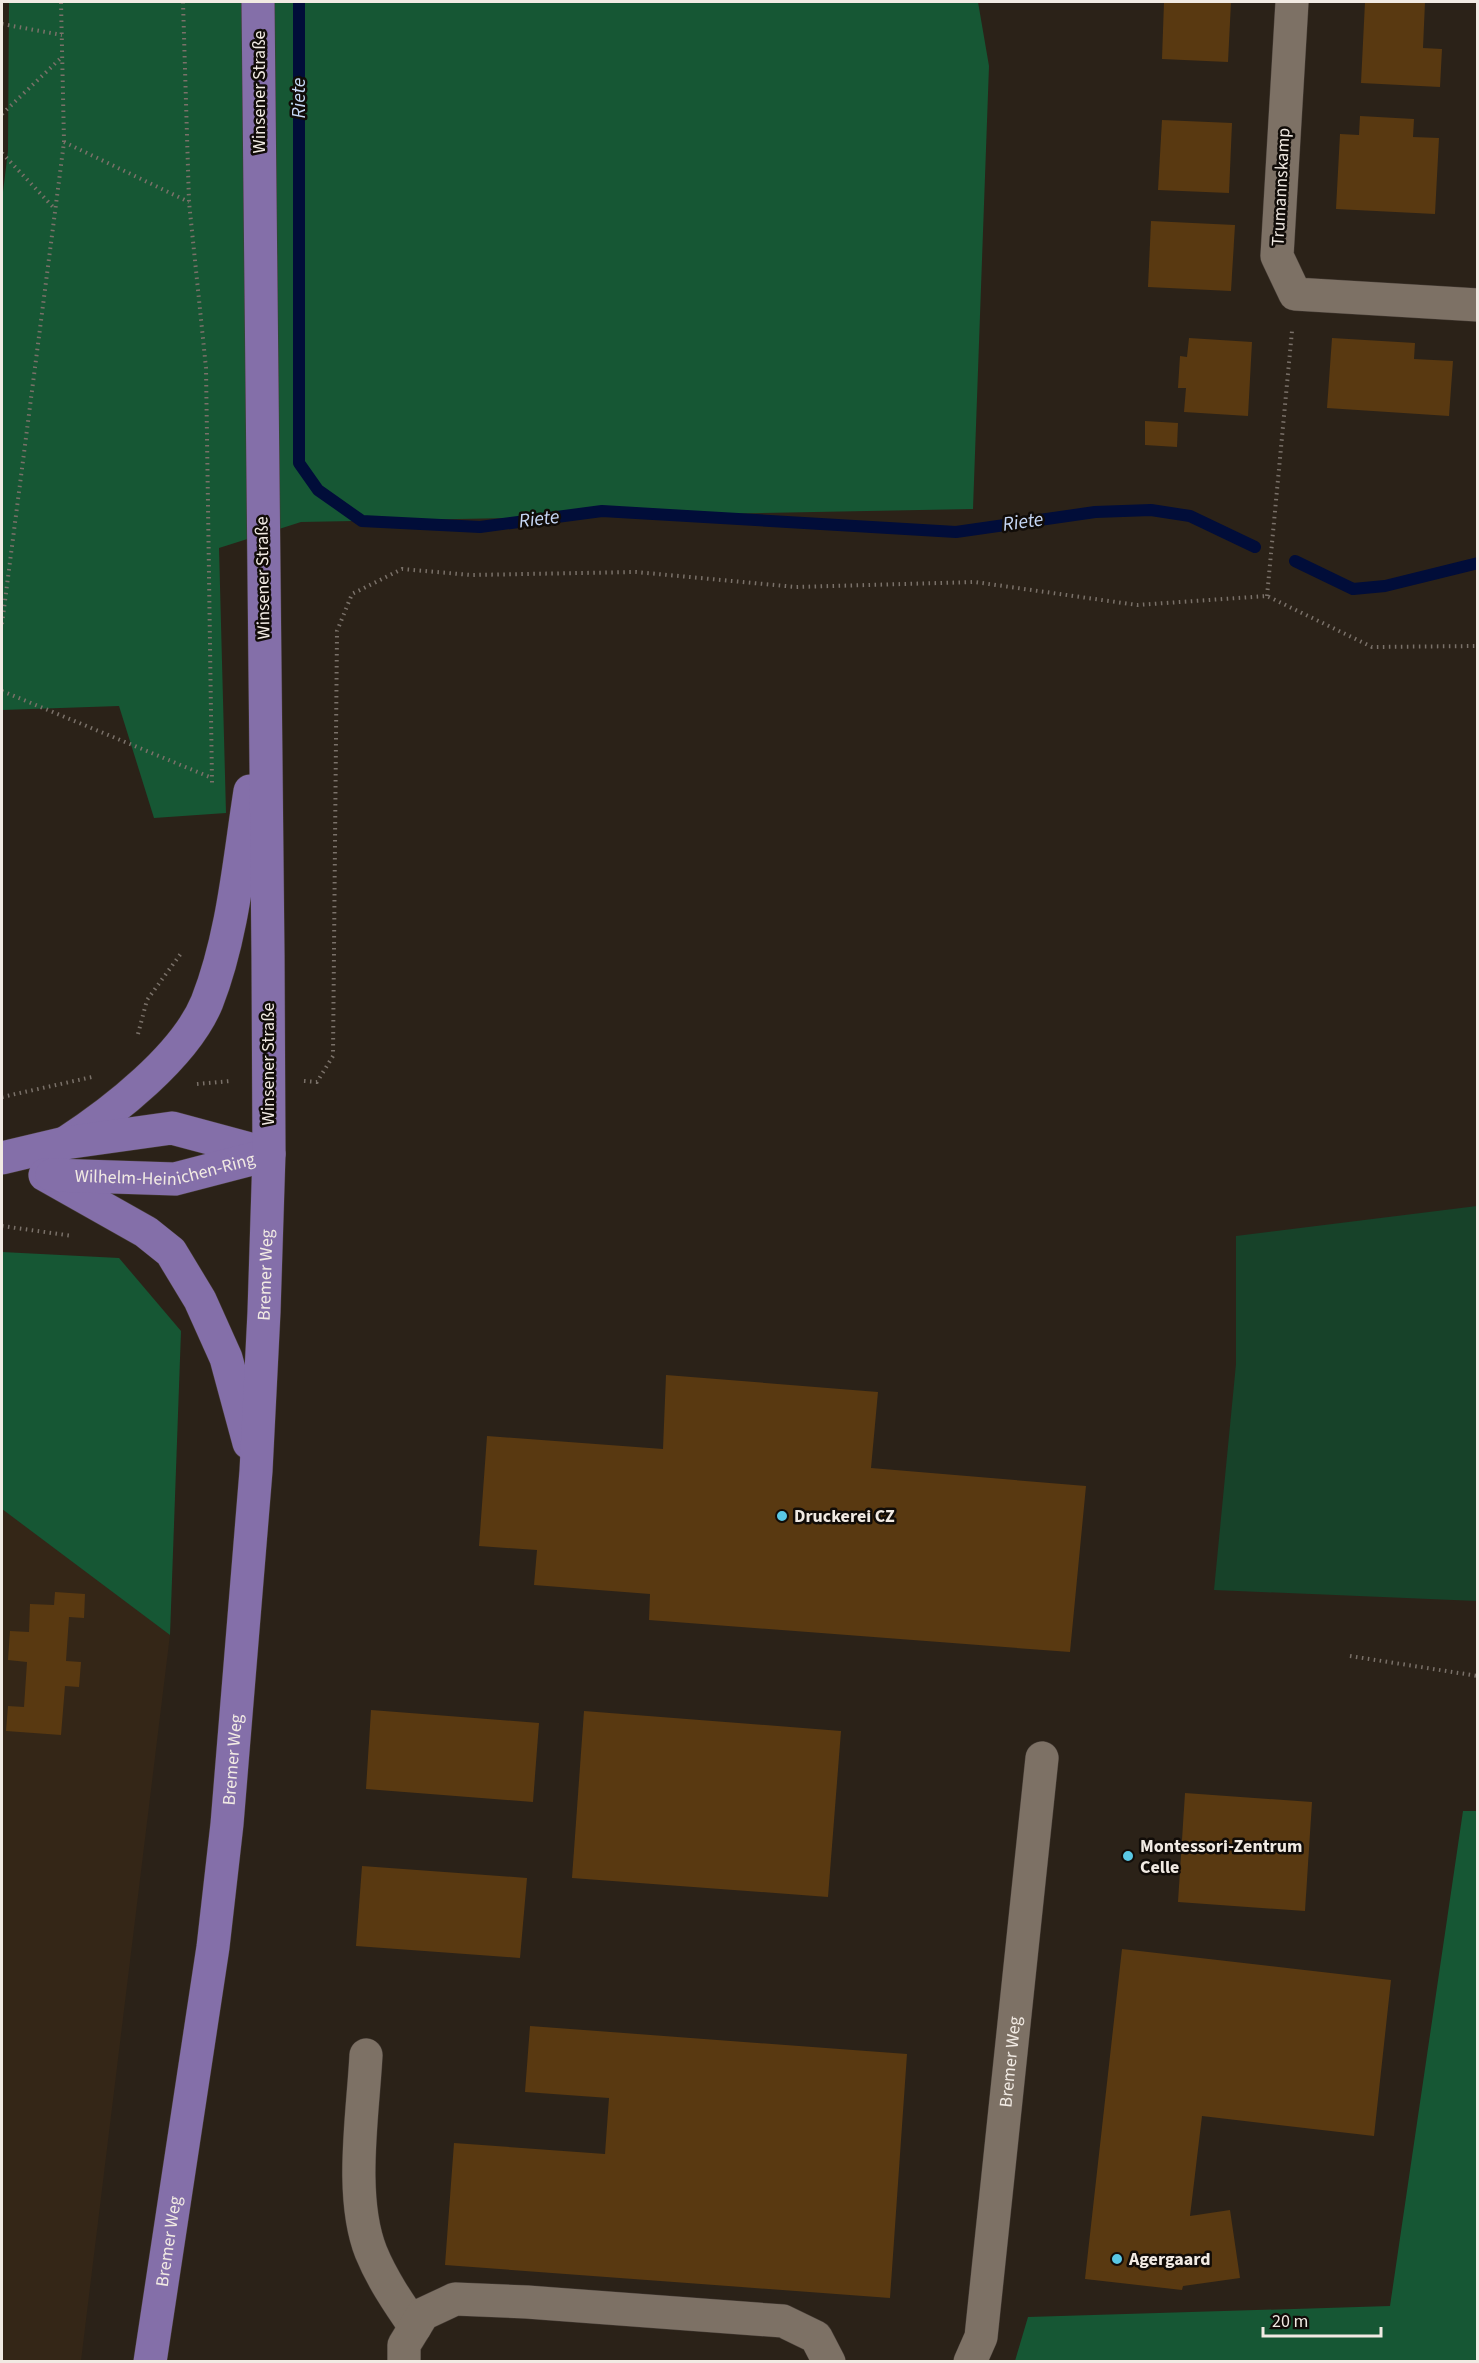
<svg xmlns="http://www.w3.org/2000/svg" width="1479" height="2363" viewBox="0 0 1479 2363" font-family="'Source Sans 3',sans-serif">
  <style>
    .built { fill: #342617 }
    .green { fill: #174229 }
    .forest { fill: #165734 }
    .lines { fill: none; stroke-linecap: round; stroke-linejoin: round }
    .stream { stroke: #010d39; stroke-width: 12 }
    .building { fill: #593911 }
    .minor-casing { stroke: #453c35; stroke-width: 34 }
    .major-casing { stroke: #453c35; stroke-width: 34 }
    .path { stroke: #7a7169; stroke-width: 4; stroke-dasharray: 1.5 4.5; stroke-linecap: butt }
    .minor { stroke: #7d7165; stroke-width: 33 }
    .major { stroke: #846fa9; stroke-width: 33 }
    .poi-dot { fill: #5ac8e5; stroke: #110c08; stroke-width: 2 }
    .labels { text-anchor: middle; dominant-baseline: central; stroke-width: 5; stroke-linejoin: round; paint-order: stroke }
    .street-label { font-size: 18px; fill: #f1eae3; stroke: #110c08 }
    .poi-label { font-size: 18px; font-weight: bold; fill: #f1eae3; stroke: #110c08; text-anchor: start }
    .water-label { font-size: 20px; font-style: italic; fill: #c6d7f6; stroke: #110c08 }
  </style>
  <rect width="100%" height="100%" fill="#2b2218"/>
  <polygon class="built" points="2,1509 170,1635 81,2361 2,2361"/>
  <polygon class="green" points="1477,1206 1477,1601 1214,1590 1236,1364 1236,1236"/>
  <g class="forest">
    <polygon points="9,2 978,2 989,66 973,509 301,522 219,548 226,813 154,818 119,706 2,710 2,200 8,151"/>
    <polygon points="2,1252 119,1258 181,1331 170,1635 2,1509"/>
    <polygon points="1463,1811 1478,1811 1477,2361 1015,2361 1028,2317 1390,2306"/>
  </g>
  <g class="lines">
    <g class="stream">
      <polyline points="299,2 299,463 318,490 362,521 480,527 602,511 956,532 1095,512 1151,510 1190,516 1255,547"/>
      <polyline points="1295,561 1353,589 1385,586 1478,563"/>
    </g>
  </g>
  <g class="building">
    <polygon points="1164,2 1231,2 1228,62 1162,59"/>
    <polygon points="1365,2 1425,2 1423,48 1442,49 1440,87 1361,83"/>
    <polygon points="1360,116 1414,119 1413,137 1439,138 1435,214 1336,209 1340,134 1359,135"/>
    <polygon points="1162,120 1232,123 1229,193 1158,190"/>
    <polygon points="1151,221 1235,225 1231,291 1148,287"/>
    <polygon points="1189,338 1252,342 1248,416 1184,412 1186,388 1178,388 1180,356 1187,357"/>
    <polygon points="1332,338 1415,343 1414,359 1453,361 1449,416 1327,408"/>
    <polygon points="1145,421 1178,423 1177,447 1145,445"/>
    <polygon points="666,1375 878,1392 871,1468 1086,1486 1070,1652 649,1620 650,1594 534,1585 537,1550 479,1546 487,1436 663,1449"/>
    <polygon points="55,1592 85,1594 84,1618 69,1617 66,1661 81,1662 79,1687 65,1686 61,1735 6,1731 8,1706 24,1707 27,1662 8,1660 10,1631 29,1632 30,1604 54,1605"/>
    <polygon points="371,1710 539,1723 533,1802 366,1789"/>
    <polygon points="584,1711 841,1731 828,1897 572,1878"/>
    <polygon points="1185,1793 1312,1802 1305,1911 1178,1902"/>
    <polygon points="362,1866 527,1878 520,1958 356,1946"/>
    <polygon points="1122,1949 1391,1980 1374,2136 1202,2116 1190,2216 1230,2210 1240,2278 1183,2286 1182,2290 1085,2279"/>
    <polygon points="530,2026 907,2054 890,2298 445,2265 454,2143 605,2154 609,2098 525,2092"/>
  </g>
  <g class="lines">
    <defs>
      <g id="minor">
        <polyline points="1292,2 1277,256 1295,294 1478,305"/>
        <path d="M366,2055C363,2114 349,2196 371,2252C382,2279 399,2304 415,2327"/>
        <polyline points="404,2362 404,2345 423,2314 455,2299 527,2302 783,2321 816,2337 829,2362"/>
        <path id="s1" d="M970,2362L981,2337L1042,1758"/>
      </g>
      <g id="major">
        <path d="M65,1143C113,1112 185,1056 207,1002C233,936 239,861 250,791"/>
        <polyline points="2,1158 65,1143 172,1128 269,1154"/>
        <polyline points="45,1175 146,1232 171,1252 200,1300 226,1358 249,1443"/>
        <path id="s2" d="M52,1175L175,1179L267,1155"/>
        <path id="s3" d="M150,2362L213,1947L227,1824L256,1471L264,1312L269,1154L268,955L258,2"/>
      </g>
    </defs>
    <use href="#minor" class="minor-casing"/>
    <use href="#major" class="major-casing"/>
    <g class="path">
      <polyline points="183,2 189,202 206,368 212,783"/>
      <polyline points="2,24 62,35"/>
      <polyline points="2,114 62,57"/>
      <polyline points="64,142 189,202"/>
      <polyline points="2,153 55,209"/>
      <polyline points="1267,596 1292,331"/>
      <polyline points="2,624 64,142 61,2"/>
      <polyline points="2,691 212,778"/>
      <polyline points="138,1034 147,1000 182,952"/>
      <polyline points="304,1081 317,1082 333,1056 337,631 352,594 402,569 471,575 636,572 796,587 975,582 1137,605 1267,596 1372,647 1478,646"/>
      <polyline points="197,1084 231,1081"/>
      <polyline points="2,1097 92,1077"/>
      <polyline points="2,1226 73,1236"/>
      <polyline points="1350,1656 1478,1676"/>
    </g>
    <use href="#minor" class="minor"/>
    <use href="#major" class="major"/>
  </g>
  <g class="poi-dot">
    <circle cx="782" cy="1516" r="6"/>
    <circle cx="1128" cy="1856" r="6"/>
    <circle cx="1117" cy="2259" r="6"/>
  </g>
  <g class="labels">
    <g class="street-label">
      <text transform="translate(259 92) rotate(-90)">Winsener Straße</text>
      <text transform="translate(1281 187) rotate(-87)">Trumannskamp</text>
      <text transform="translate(263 578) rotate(-91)">Winsener Straße</text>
      <text transform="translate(268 1064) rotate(-90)">Winsener Straße</text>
      <text stroke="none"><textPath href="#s2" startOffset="114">Wilhelm-Heinichen-Ring</textPath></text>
      <text stroke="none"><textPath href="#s3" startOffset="1094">Bremer Weg</textPath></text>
      <text stroke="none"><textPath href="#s3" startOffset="608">Bremer Weg</textPath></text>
      <text stroke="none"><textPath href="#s1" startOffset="304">Bremer Weg</textPath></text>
      <text stroke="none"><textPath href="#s3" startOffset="122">Bremer Weg</textPath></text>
    </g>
    <g class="poi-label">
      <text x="794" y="1516">Druckerei CZ</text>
      <text x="1140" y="1846">Montessori-Zentrum<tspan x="1140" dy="21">Celle</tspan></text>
      <text x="1129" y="2259">Agergaard</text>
    </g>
    <g class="water-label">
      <text transform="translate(299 98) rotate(-90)">Riete</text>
      <text transform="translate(539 519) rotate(-7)">Riete</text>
      <text transform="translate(1023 522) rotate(-8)">Riete</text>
    </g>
  </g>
  <rect width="1479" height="2363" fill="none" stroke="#f1eae3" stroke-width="6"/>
  <path d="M1263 2327v9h118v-9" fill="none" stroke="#f1eae3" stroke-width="3"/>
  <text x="1272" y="2327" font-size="18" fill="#f1eae3" stroke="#110c08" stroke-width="4.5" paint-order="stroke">20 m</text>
</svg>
